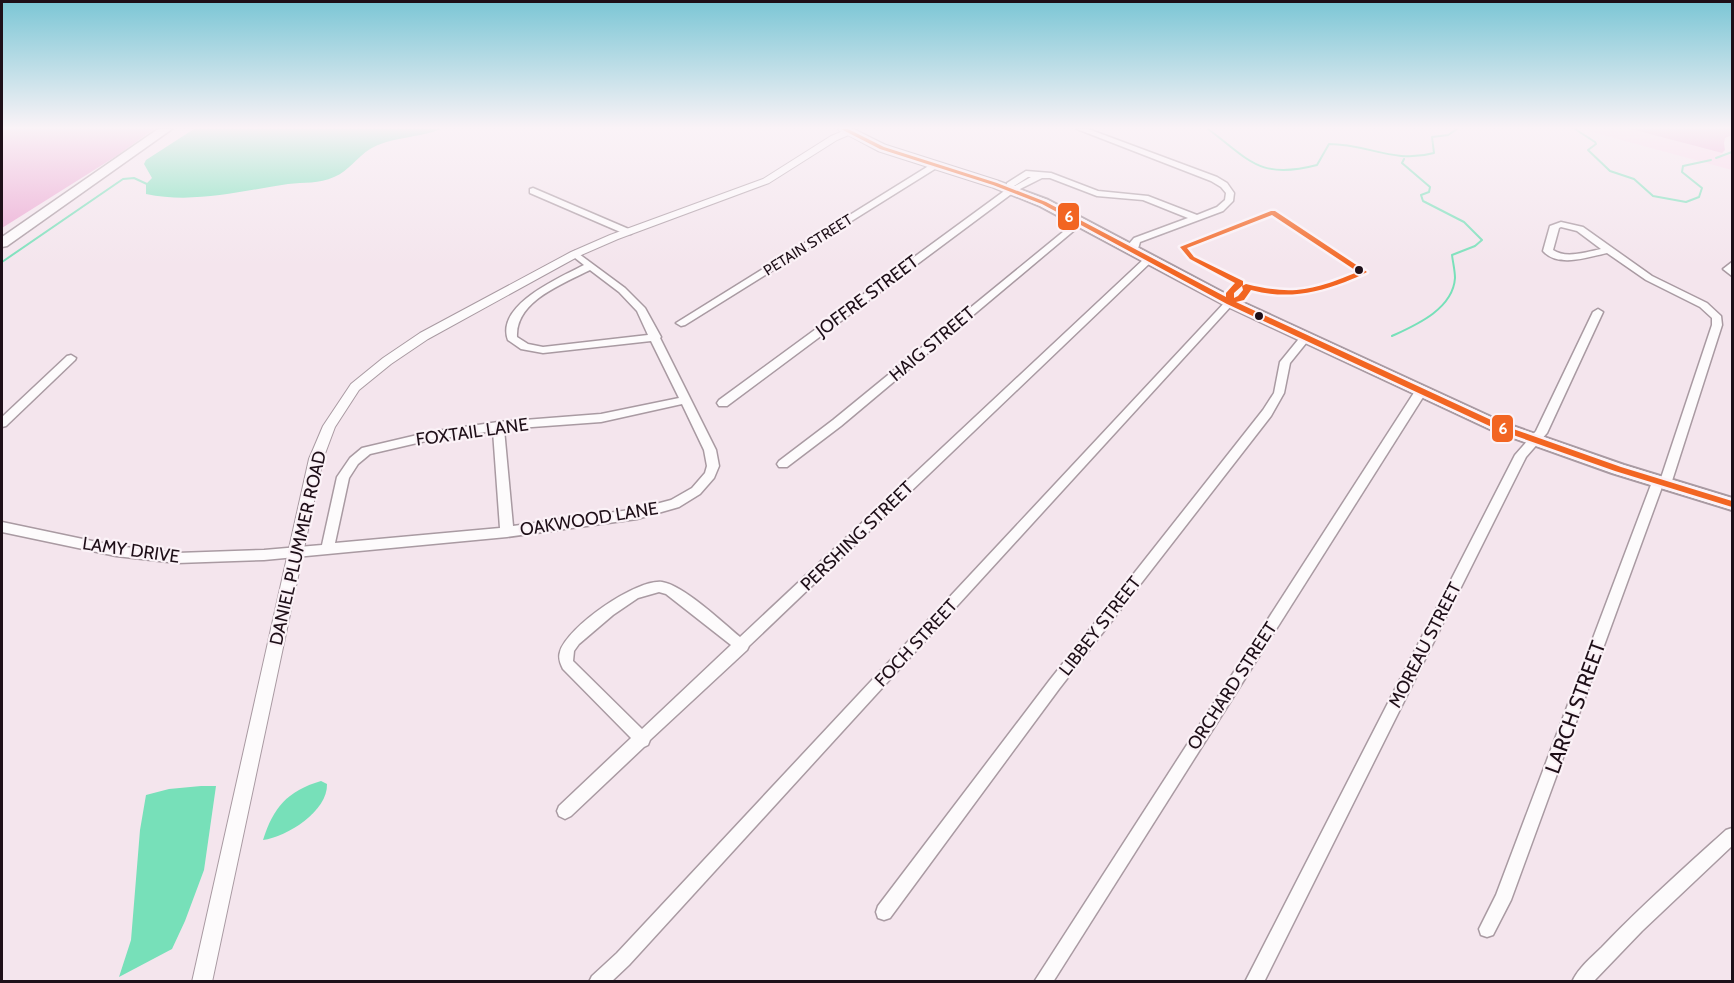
<svg xmlns="http://www.w3.org/2000/svg" width="1734" height="983" viewBox="0 0 1734 983" font-family="Cabin,sans-serif">
  <style>
    .green { fill: #fad4e9 }
    .forest { fill: #eba8d2 }
    .water { fill: #77e0b9 }
    .lines { fill: none; stroke-linecap: round; stroke-linejoin: round }
    .stream { stroke: #77e0b9; stroke-width: 2 }
    .minor-casing { stroke: #a99aa2; stroke-width: 3 }
    .tertiary-casing { stroke: #a99aa2; stroke-width: 2 }
    .secondary-casing { stroke: #a99aa2; stroke-width: 4 }
    .primary-casing { stroke: #a99aa2; stroke-width: 3 }
    .minor { fill: #fdfbfc; fill-rule: evenodd }
    .tertiary { fill: #fdfbfc; fill-rule: evenodd }
    .secondary { fill: #fdfbfc; fill-rule: evenodd }
    .primary { fill: #fdfbfc; fill-rule: evenodd }
    .bus-1-casing { stroke: #fbf2f7; stroke-width: 5 }
    .bus-1 { fill: #f26522; fill-rule: evenodd }
    .bus-dot { fill: #1e0f18; stroke: #fbf2f7; stroke-width: 2 }
    .labels { text-anchor: middle; dominant-baseline: central; stroke-width: 4.5; stroke-linejoin: round; paint-order: stroke }
    .far-street-label { font-size: 15px; fill: #1e0f18; stroke: #fbf2f7 }
    .street-label { font-size: 18px; fill: #1e0f18; stroke: #fbf2f7 }
    .near-street-label { font-size: 21px; fill: #1e0f18; stroke: #fbf2f7 }
    .line-badge { stroke: #fbf2f7; stroke-width: 2 }
    .badge-label { font-size: 16px; text-anchor: middle; font-weight: bold; fill: #fff }
  </style>
  <rect width="100%" height="100%" fill="#f4e5ed"/>
  <polygon class="green" points="1581,129 1631,129 1732,156 1732,170"/>
  <g class="forest">
    <polygon points="2,129 154,129 118,155 2,228"/>
    <polygon points="1631,129 1732,129 1732,135 1725,138 1724,143 1725,150 1722,153"/>
  </g>
  <g class="water">
    <path d="M194,129H441C419,138 390,137 370,149C357,157 349,171 334,177C319,184 304,182 288,184C241,191 194,204 146,194V184L152,178L144,164L146,160Z"/>
    <path d="M321,781L327,784C328,811 287,837 263,840C273,808 287,791 321,781Z"/>
    <polygon points="201,786 216,786 204,870 185,921 172,949 119,977 131,940 140,830 146,795 169,789"/>
  </g>
  <g class="lines">
    <g class="stream">
      <path d="M1208,129C1250,160 1259,180 1317,165L1329,144C1368,144 1394,164 1434,153L1432,137L1448,135L1457,129"/>
      <polyline points="1575,129 1595,142 1596,144 1588,150 1610,171 1634,179 1653,196 1686,202 1699,197 1702,188 1682,172 1683,166 1711,160"/>
      <polyline points="1716,158 1732,152"/>
      <polyline points="2,262 123,179 134,178 149,185"/>
      <path d="M1392,336C1416,325 1453,309 1455,278C1455,271 1453,263 1452,255L1475,246L1482,240L1464,222L1423,201L1421,195L1429,192L1430,187L1402,163L1404,159"/>
    </g>
    <defs>
      <g id="minor">
        <path d="M1077,129H1088L1217,177L1227,183L1234,193L1233,201L1223,211L1140,242L1137,252L1132,255L1127,252L1128,245L1134,238L1188,218L1143,200L1097,196L1050,178H1042L1014,192L727,406H719L717,403L719,400L1007,189V183L1026,171L1051,173L1098,191L1148,196L1197,215L1217,207L1225,200L1226,193L1221,187L1211,181ZM1028,177H1031L1015,186H1014Z"/>
        <polygon points="935,162 939,165 938,167 685,325 681,326 676,323"/>
        <polygon points="533,188 631,230 633,232 631,234 625,234 530,193 530,189"/>
        <polygon points="1080,218 1084,221 1083,223 841,426 787,467 779,467 777,464 779,461 833,420"/>
        <path d="M1561,222L1583,227L1652,276L1707,303L1721,316L1722,325L1671,484L1669,487H1662L1511,900L1493,935L1487,937L1481,935L1479,929L1496,895L1652,482L1654,479L1661,478L1712,325V318L1700,307L1646,280L1607,253C1588,257 1558,268 1543,251L1550,226ZM1561,227L1577,231L1601,249C1586,252 1566,259 1553,250L1559,228Z"/>
        <path d="M575,251L625,288L645,308L661,337L660,338L716,450L719,466L714,478L700,494L679,507L637,519L507,537L264,560L177,563L116,556L2,532V522L116,546L177,553L264,550L322,545L337,477L350,458L362,448L430,432L498,422L601,414L679,398L651,341L543,353L521,349L508,340C495,305 559,278 584,265L570,254ZM590,270L619,292L637,311L648,335L543,347L528,344L517,337C515,301 563,284 590,270ZM682,404L704,450L707,466L705,473L692,488L671,500L637,509L513,526L504,429L601,422ZM493,431L500,528L335,543L349,478L358,464L370,454L430,440Z"/>
        <path d="M1148,257L1151,258V262L749,646L747,650L650,740L648,745L644,747L571,816L565,819L559,816L557,811L559,806L631,738L563,669C560,663 558,658 560,652C567,627 636,579 662,582C683,585 722,622 740,637L1145,258ZM659,592L666,594L731,645L642,729L573,661L574,651L579,644L613,615L638,598Z"/>
        <polygon points="1732,262 1732,276 1723,269"/>
        <polygon points="1230,299 1235,302 1233,304 629,965 611,982 589,982 592,976 617,953 1227,300"/>
        <polygon points="1598,309 1603,312 1547,433 1526,457 1264,982 1245,982 1515,455 1536,431 1593,312"/>
        <polygon points="1306,334 1311,337 1290,363 1284,393 1271,416 1059,689 890,918 884,920 878,918 876,912 878,906 1049,681 1263,410 1274,393 1280,362 1302,335"/>
        <polygon points="71,355 76,358 75,360 6,426 2,427 2,417 67,356"/>
        <polygon points="1421,387 1425,388 1426,391 1425,394 1053,982 1034,982 1417,388"/>
        <path d="M1732,828V846L1642,931L1593,982H1572C1578,968 1592,957 1602,947C1641,906 1684,868 1726,830Z"/>
      </g>
      <polygon id="tertiary" points="848,129 852,132 851,134 837,140 769,183 618,239 579,256 428,339 391,364 359,390 335,427 323,459 212,982 192,982 309,459 323,426 351,384 383,358 420,333 571,252 610,235 763,179 831,136"/>
      <polygon id="secondary" points="839,129 852,129 886,146 999,182 1048,200 1235,299 1504,423 1624,465 1732,498 1732,510 1612,473 1494,431 1225,305 1040,206 991,186 878,150"/>
      <polygon id="primary" points="158,129 172,129 7,246 2,247 2,237"/>
    </defs>
    <use href="#minor" class="minor-casing"/>
    <use href="#tertiary" class="tertiary-casing"/>
    <use href="#secondary" class="secondary-casing"/>
    <use href="#primary" class="primary-casing"/>
    <use href="#minor" class="minor"/>
    <use href="#tertiary" class="tertiary"/>
    <use href="#secondary" class="secondary"/>
    <use href="#primary" class="primary"/>
    <defs>
      <path id="bus-1" d="M841,129H848L884,147L997,183L1046,202L1226,297V293L1235,283L1190,259L1180,247L1271,211H1275L1367,272C1360,276 1352,279 1345,282C1313,294 1284,299 1251,290L1244,300L1236,302L1502,425L1621,467L1732,501V507L1615,471L1496,429L1227,304L1042,204L993,185L880,149ZM1272,215L1358,272C1313,290 1294,296 1246,284L1242,286L1243,290L1238,296L1234,298V293L1243,285V281L1194,257L1187,248Z"/>
    </defs>
    <use href="#bus-1" class="bus-1-casing"/>
    <use href="#bus-1" class="bus-1"/>
  </g>
  <linearGradient id="sky" x2="0" y2="1"><stop stop-color="#7bc6d5"/><stop offset="0.48" stop-color="#faf3f7"/><stop offset="1" stop-color="#faf3f7" stop-opacity="0"/></linearGradient>
  <rect width="1734" height="266" fill="url(#sky)"/>
  <g class="bus-dot">
    <circle cx="1359" cy="270" r="5"/>
    <circle cx="1259" cy="316" r="5"/>
  </g>
  <g class="labels">
    <g class="far-street-label">
      <text transform="translate(808 245) rotate(-32)">PETAIN STREET</text>
    </g>
    <g class="street-label">
      <text transform="translate(867 296) rotate(-37)">JOFFRE STREET</text>
      <text transform="translate(932 344) rotate(-40)">HAIG STREET</text>
      <text transform="translate(472 432) rotate(-8)">FOXTAIL LANE</text>
      <text transform="translate(589 519) rotate(-9)">OAKWOOD LANE</text>
      <text transform="translate(857 536) rotate(-44)">PERSHING STREET</text>
      <text transform="translate(298 548) rotate(-77)">DANIEL PLUMMER ROAD</text>
      <text transform="translate(131 550) rotate(8)">LAMY DRIVE</text>
      <text transform="translate(1100 626) rotate(-52)">LIBBEY STREET</text>
      <text transform="translate(916 643) rotate(-47)">FOCH STREET</text>
      <text transform="translate(1425 645) rotate(-63)">MOREAU STREET</text>
      <text transform="translate(1232 686) rotate(-57)">ORCHARD STREET</text>
    </g>
    <g class="near-street-label">
      <text transform="translate(1575 707) rotate(-70)">LARCH STREET</text>
    </g>
  </g>
  <g class="line-badge">
    <rect x="1057" y="202" width="23" height="29" rx="6" fill="#f26522"/>
    <rect x="1491" y="414" width="23" height="29" rx="6" fill="#f26522"/>
  </g>
  <g class="badge-label">
    <text x="1069" y="222">6</text>
    <text x="1503" y="434">6</text>
  </g>
  <rect width="1734" height="983" fill="none" stroke="#1e0f18" stroke-width="6"/>
</svg>
